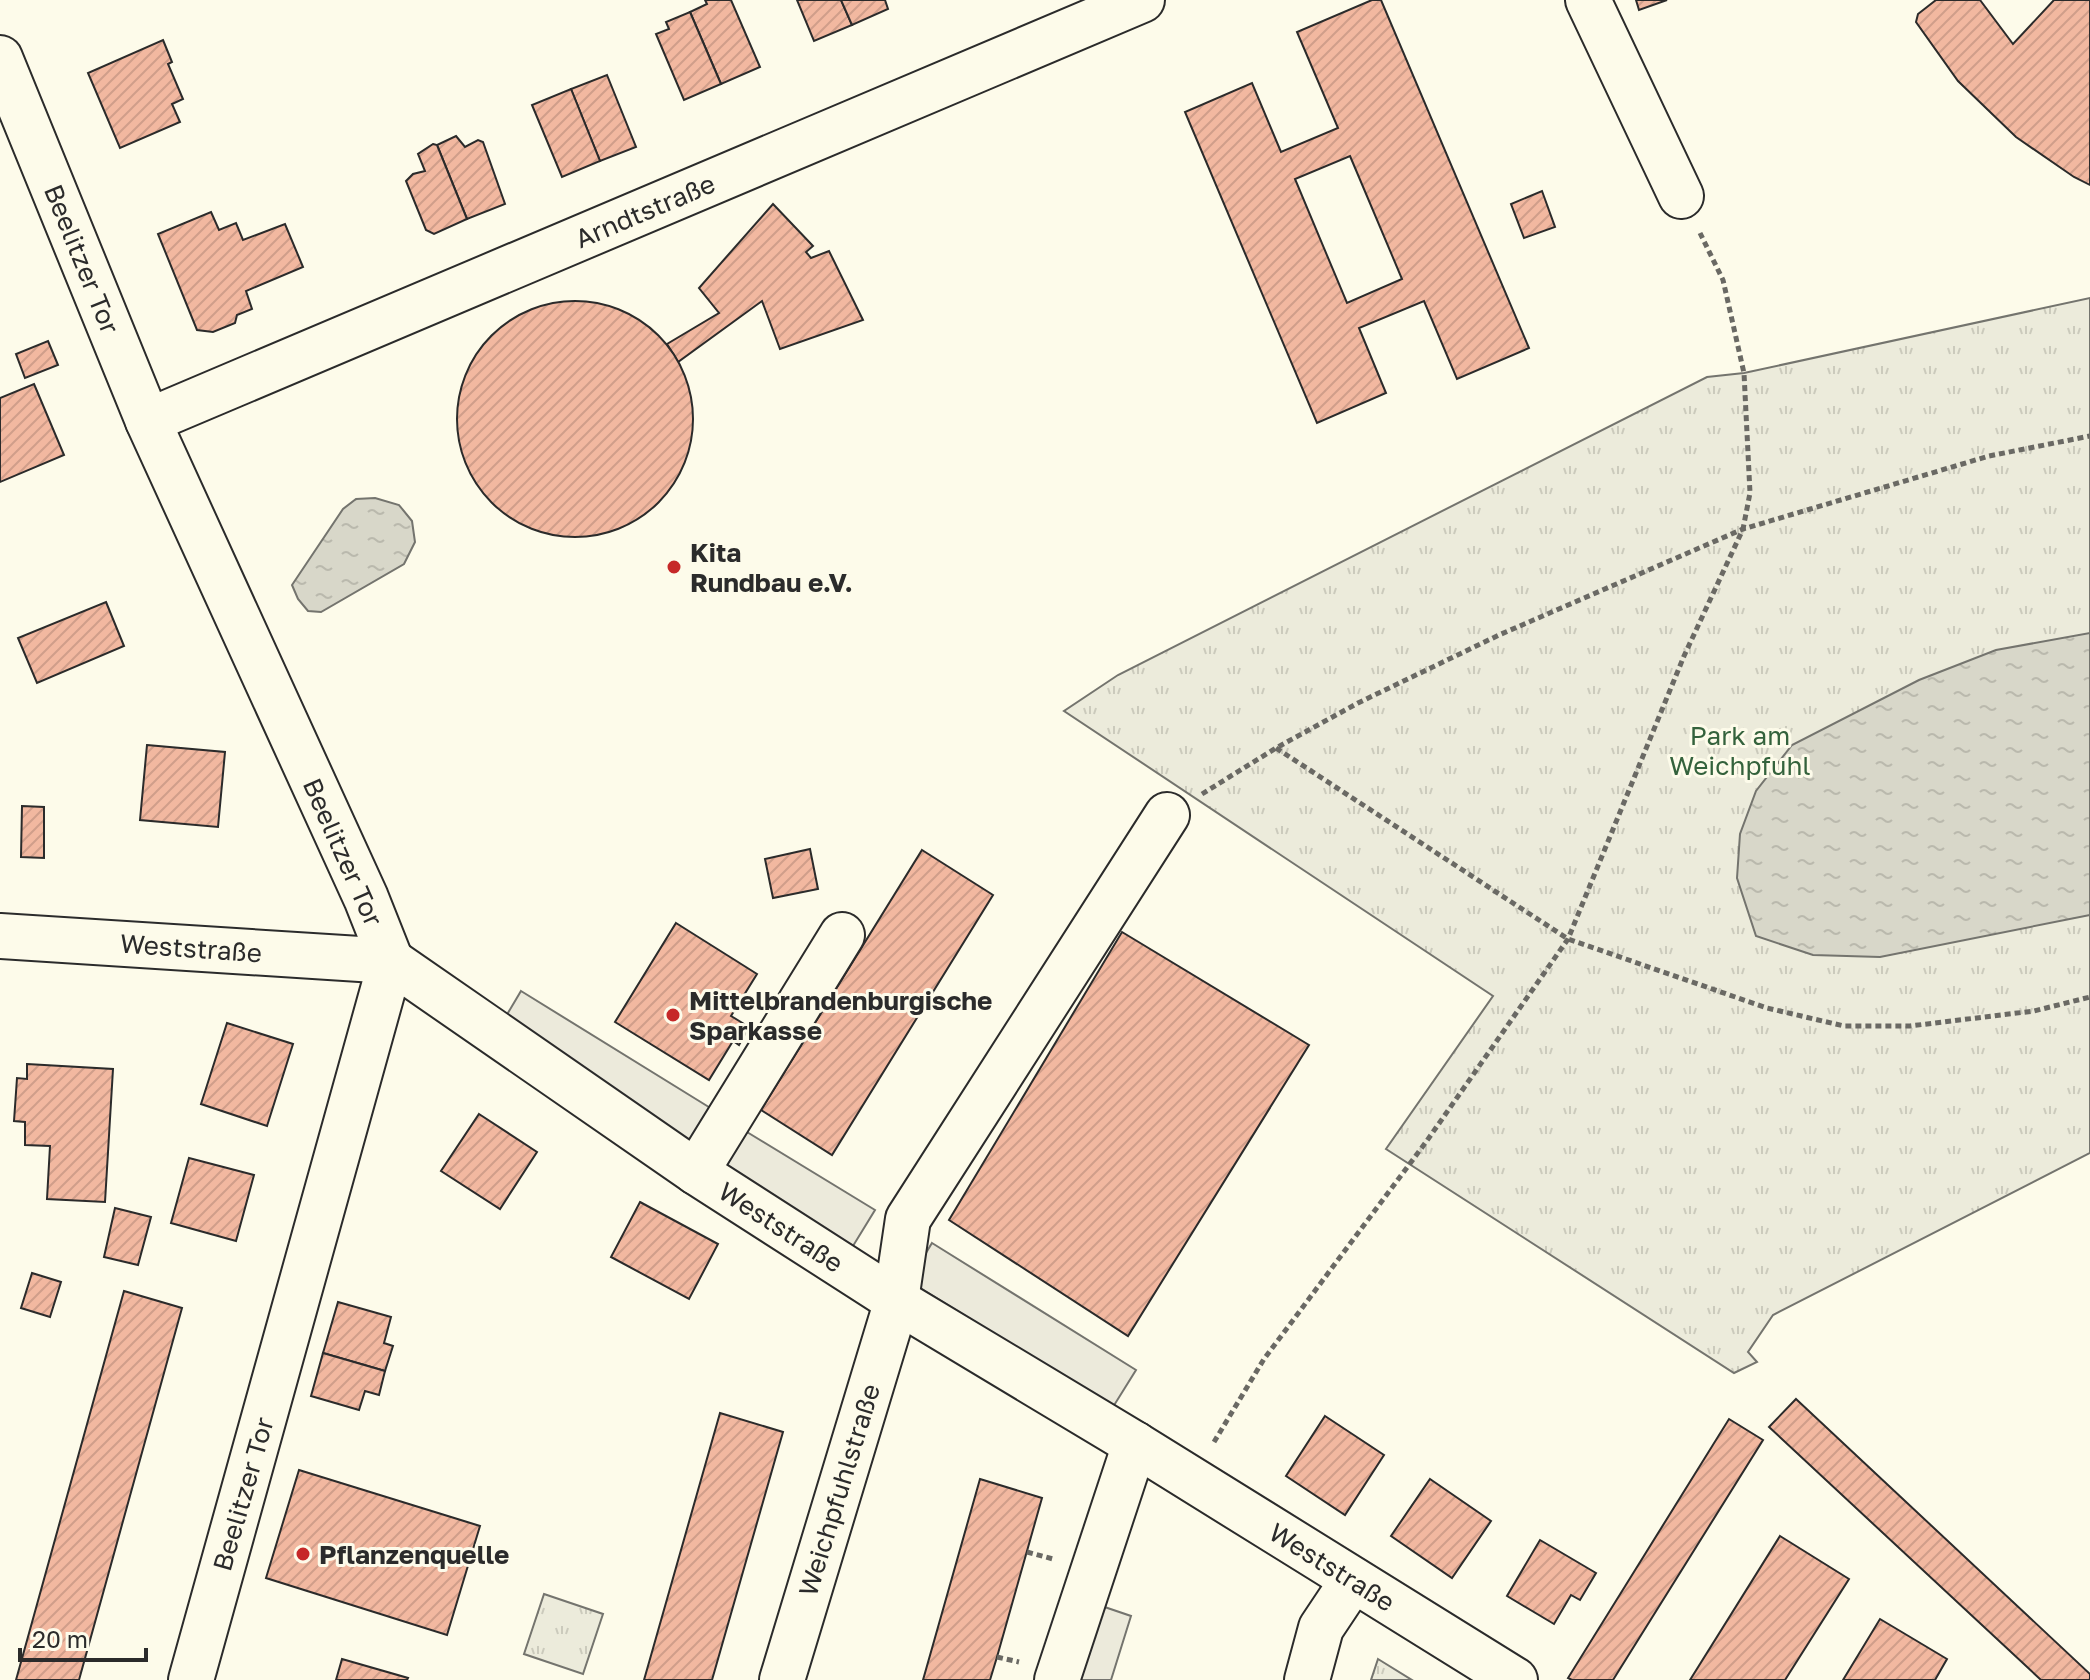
<svg xmlns="http://www.w3.org/2000/svg" width="2090" height="1680" viewBox="0 0 2090 1680" font-family="'Golos Text',sans-serif">
  <style>
    .park { fill: url(#park-tufts); stroke: #74746e; stroke-width: 2 }
    .parking { fill: #eceadb; stroke: #74746e; stroke-width: 2 }
    .water { fill: url(#water-ripples); stroke: #74746e; stroke-width: 2 }
    .building { fill: url(#building-hatch); stroke: #2b2b2b; stroke-width: 2; fill-rule: evenodd }
    .lines { fill: none; stroke-linecap: round; stroke-linejoin: round }
    .minor-casing { stroke: #2b2b2b; stroke-width: 48 }
    .path { stroke: #6a6964; stroke-width: 5; stroke-dasharray: 6 4; stroke-linecap: butt }
    .minor { stroke: #fdfbea; stroke-width: 44 }
    .poi-dot { fill: #c62828; stroke: #fdfbea; stroke-width: 3 }
    .labels { text-anchor: middle; dominant-baseline: central; stroke-width: 6; stroke-linejoin: round; paint-order: stroke }
    .street-label { font-size: 26px; fill: #2b2b2b; stroke: #fdfbea }
    .poi-label { font-size: 26px; font-weight: bold; fill: #2b2b2b; stroke: #fdfbea; text-anchor: start }
    .park-label { font-size: 26px; fill: #34623c; stroke: #fdfbea }
  </style>
  <defs>
    <pattern id="park-tufts" width="24" height="20" patternUnits="userSpaceOnUse" patternTransform="scale(2)"><rect width="24" height="20" fill="#ecebdb"/><path d="M3 7l-1-3M5 7V3M7 7l1-3M15 17l-1-3M17 17v-4M19 17l1-3" fill="none" stroke="#cbcabc"/></pattern>
    <pattern id="water-ripples" width="26" height="14" patternUnits="userSpaceOnUse" patternTransform="scale(2)"><rect width="26" height="14" fill="#d8d7c9"/><path d="M2 4q2-2 4 0t4 0M15 11q2-2 4 0t4 0" fill="none" stroke="#bab9ad"/></pattern>
    <pattern id="building-hatch" width="6" height="6" patternUnits="userSpaceOnUse" patternTransform="scale(2)"><rect width="6" height="6" fill="#f2b8a0"/><path d="M-1 1l2-2M0 6l6-6M5 7l2-2" fill="none" stroke="#d09e8a"/></pattern>
  </defs>
  <rect width="100%" height="100%" fill="#fdfbea"/>
  <g class="park">
    <polygon points="2090,298 2090,1153 1773,1315 1748,1352 1757,1362 1734,1373 1386,1149 1493,996 1064,711 1118,675 1707,377 1744,373"/>
    <polygon points="544,1594 603,1614 583,1674 524,1654"/>
    <polygon points="1378,1659 1412,1680 1371,1680"/>
  </g>
  <g class="parking">
    <polygon points="521,991 712,1109 690,1146 499,1028"/>
    <polygon points="742,1129 875,1210 853,1246 720,1165"/>
    <polygon points="932,1243 1136,1370 1113,1407 909,1281"/>
    <polygon points="1084,1600 1131,1616 1111,1680 1057,1680"/>
  </g>
  <g class="water">
    <polygon points="375,498 399,505 412,521 415,542 404,564 321,612 308,611 298,599 292,585 343,509 356,499"/>
    <polygon points="2090,633 2090,915 1880,957 1813,955 1756,936 1737,878 1740,834 1756,791 1792,745 1919,680 1996,650"/>
  </g>
  <g class="building">
    <polygon points="705,0 731,0 760,67 721,84 690,12 707,4"/>
    <polygon points="797,0 841,0 852,25 814,41"/>
    <polygon points="841,0 885,0 888,9 852,25"/>
    <path d="M1372,0H1381L1529,348L1457,379L1424,301L1359,328L1386,393L1317,423L1185,112L1252,83L1281,152L1338,128L1297,32ZM1350,156L1402,279L1347,303L1295,179Z"/>
    <polygon points="1636,0 1667,0 1639,10"/>
    <polygon points="1936,0 1980,0 2013,44 2054,0 2090,0 2090,185 2074,177 2016,137 1958,81 1916,22 1918,14"/>
    <polygon points="690,12 721,84 684,100 656,34 669,29 666,22"/>
    <polygon points="163,40 172,62 168,64 183,99 172,104 180,122 120,148 88,73"/>
    <polygon points="607,75 636,147 600,161 571,89"/>
    <polygon points="571,89 600,161 562,177 532,105"/>
    <polygon points="456,136 465,147 478,140 483,142 505,204 467,219 437,145"/>
    <polygon points="433,144 437,145 467,219 434,234 426,230 406,181 413,174 425,171 418,154"/>
    <polygon points="1542,191 1555,227 1524,238 1511,204"/>
    <polygon points="773,204 813,246 806,252 811,258 829,251 863,320 780,349 762,301 678,362 667,344 719,313 699,288"/>
    <polygon points="211,212 219,230 236,223 243,240 285,224 303,267 246,291 252,309 237,315 235,323 213,332 197,330 158,234"/>
    <circle cx="575" cy="419" r="118"/>
    <polygon points="48,341 58,365 25,378 16,354"/>
    <polygon points="34,384 64,455 0,482 0,398"/>
    <polygon points="106,602 124,646 37,683 18,638"/>
    <polygon points="147,745 225,752 218,827 140,820"/>
    <polygon points="22,806 44,807 44,858 21,857"/>
    <polygon points="810,849 818,889 773,898 765,859"/>
    <polygon points="922,850 993,895 832,1155 761,1110"/>
    <polygon points="676,923 757,974 731,1016 749,1027 739,1045 733,1041 709,1080 615,1022"/>
    <polygon points="1122,932 1309,1045 1128,1336 949,1220"/>
    <polygon points="227,1023 293,1044 267,1126 201,1104"/>
    <polygon points="27,1064 113,1069 105,1202 47,1199 50,1146 25,1145 25,1122 14,1121 17,1078 27,1079"/>
    <polygon points="479,1114 537,1152 500,1209 441,1171"/>
    <polygon points="189,1158 254,1175 236,1241 171,1223"/>
    <polygon points="640,1202 718,1244 689,1299 611,1257"/>
    <polygon points="115,1208 151,1217 138,1265 104,1257"/>
    <polygon points="32,1273 61,1282 50,1317 21,1308"/>
    <polygon points="124,1291 182,1308 79,1680 16,1680"/>
    <polygon points="338,1302 391,1317 384,1343 393,1346 385,1371 323,1353"/>
    <polygon points="323,1353 385,1371 379,1395 365,1391 359,1410 311,1396"/>
    <polygon points="1796,1399 2090,1674 2090,1680 2041,1680 1769,1427"/>
    <polygon points="720,1413 783,1432 712,1680 644,1680"/>
    <polygon points="1325,1416 1384,1455 1345,1515 1286,1476"/>
    <polygon points="1729,1419 1763,1440 1613,1680 1572,1680 1568,1678"/>
    <polygon points="299,1470 480,1526 447,1635 266,1578"/>
    <polygon points="980,1479 1042,1498 997,1657 990,1680 923,1680"/>
    <polygon points="1430,1479 1491,1521 1452,1578 1391,1536"/>
    <polygon points="1780,1536 1849,1579 1785,1680 1690,1680"/>
    <polygon points="1540,1540 1596,1573 1580,1600 1571,1595 1554,1624 1507,1596"/>
    <polygon points="1880,1619 1947,1659 1935,1680 1843,1680"/>
    <polygon points="342,1659 408,1678 407,1680 336,1680"/>
  </g>
  <g class="lines">
    <defs>
      <g id="minor">
        <polyline points="1588,0 1681,196"/>
        <polyline points="0,58 148,421 366,898 391,961 191,1680"/>
        <polyline points="148,421 1142,0"/>
        <polyline points="0,936 391,961 696,1172 897,1301 1135,1444 1515,1680"/>
        <polyline points="696,1172 842,935"/>
        <polyline points="782,1680 895,1307 908,1219 1167,815"/>
        <polyline points="1057,1680 1135,1444"/>
        <polyline points="1307,1680 1321,1628 1353,1580"/>
      </g>
    </defs>
    <use href="#minor" class="minor-casing"/>
    <g class="path">
      <polyline points="1276,748 1568,939 1767,1008 1844,1026 1910,1026 2034,1011 2090,997"/>
      <polyline points="1202,794 1276,748 1358,703 1499,635 1743,529 1989,456 2090,436"/>
      <polyline points="1214,1442 1264,1359 1426,1142 1568,939 1684,656 1743,529 1750,493 1744,373 1723,280 1700,233"/>
      <polyline points="1027,1552 1053,1559"/>
      <polyline points="997,1657 1019,1662"/>
    </g>
    <use href="#minor" class="minor"/>
  </g>
  <g class="poi-dot">
    <circle cx="674" cy="567" r="8"/>
    <circle cx="673" cy="1015" r="8"/>
    <circle cx="303" cy="1554" r="8"/>
  </g>
  <g class="labels">
    <g class="street-label">
      <text transform="translate(645 211) rotate(-23)">Arndtstraße</text>
      <text transform="translate(82 259) rotate(68)">Beelitzer Tor</text>
      <text transform="translate(343 852) rotate(66)">Beelitzer Tor</text>
      <text transform="translate(191 948) rotate(4)">Weststraße</text>
      <text transform="translate(781 1227) rotate(33)">Weststraße</text>
      <text transform="translate(839 1490) rotate(-73)">Weichpfuhlstraße</text>
      <text transform="translate(243 1494) rotate(-74)">Beelitzer Tor</text>
      <text transform="translate(1332 1567) rotate(32)">Weststraße</text>
    </g>
    <g class="poi-label">
      <text x="690" y="552">Kita<tspan x="690" dy="30">Rundbau e.V.</tspan></text>
      <text x="689" y="1000">Mittelbrandenburgische<tspan x="689" dy="30">Sparkasse</tspan></text>
      <text x="319" y="1554">Pflanzenquelle</text>
    </g>
    <g class="park-label">
      <text x="1740" y="735">Park am<tspan x="1740" dy="30">Weichpfuhl</tspan></text>
    </g>
  </g>
  <path d="M20 1648v12h126v-12" fill="none" stroke="#2b2b2b" stroke-width="4"/>
  <text x="32" y="1648" font-size="24" fill="#2b2b2b" stroke="#fdfbea" stroke-width="6" paint-order="stroke">20 m</text>
</svg>
